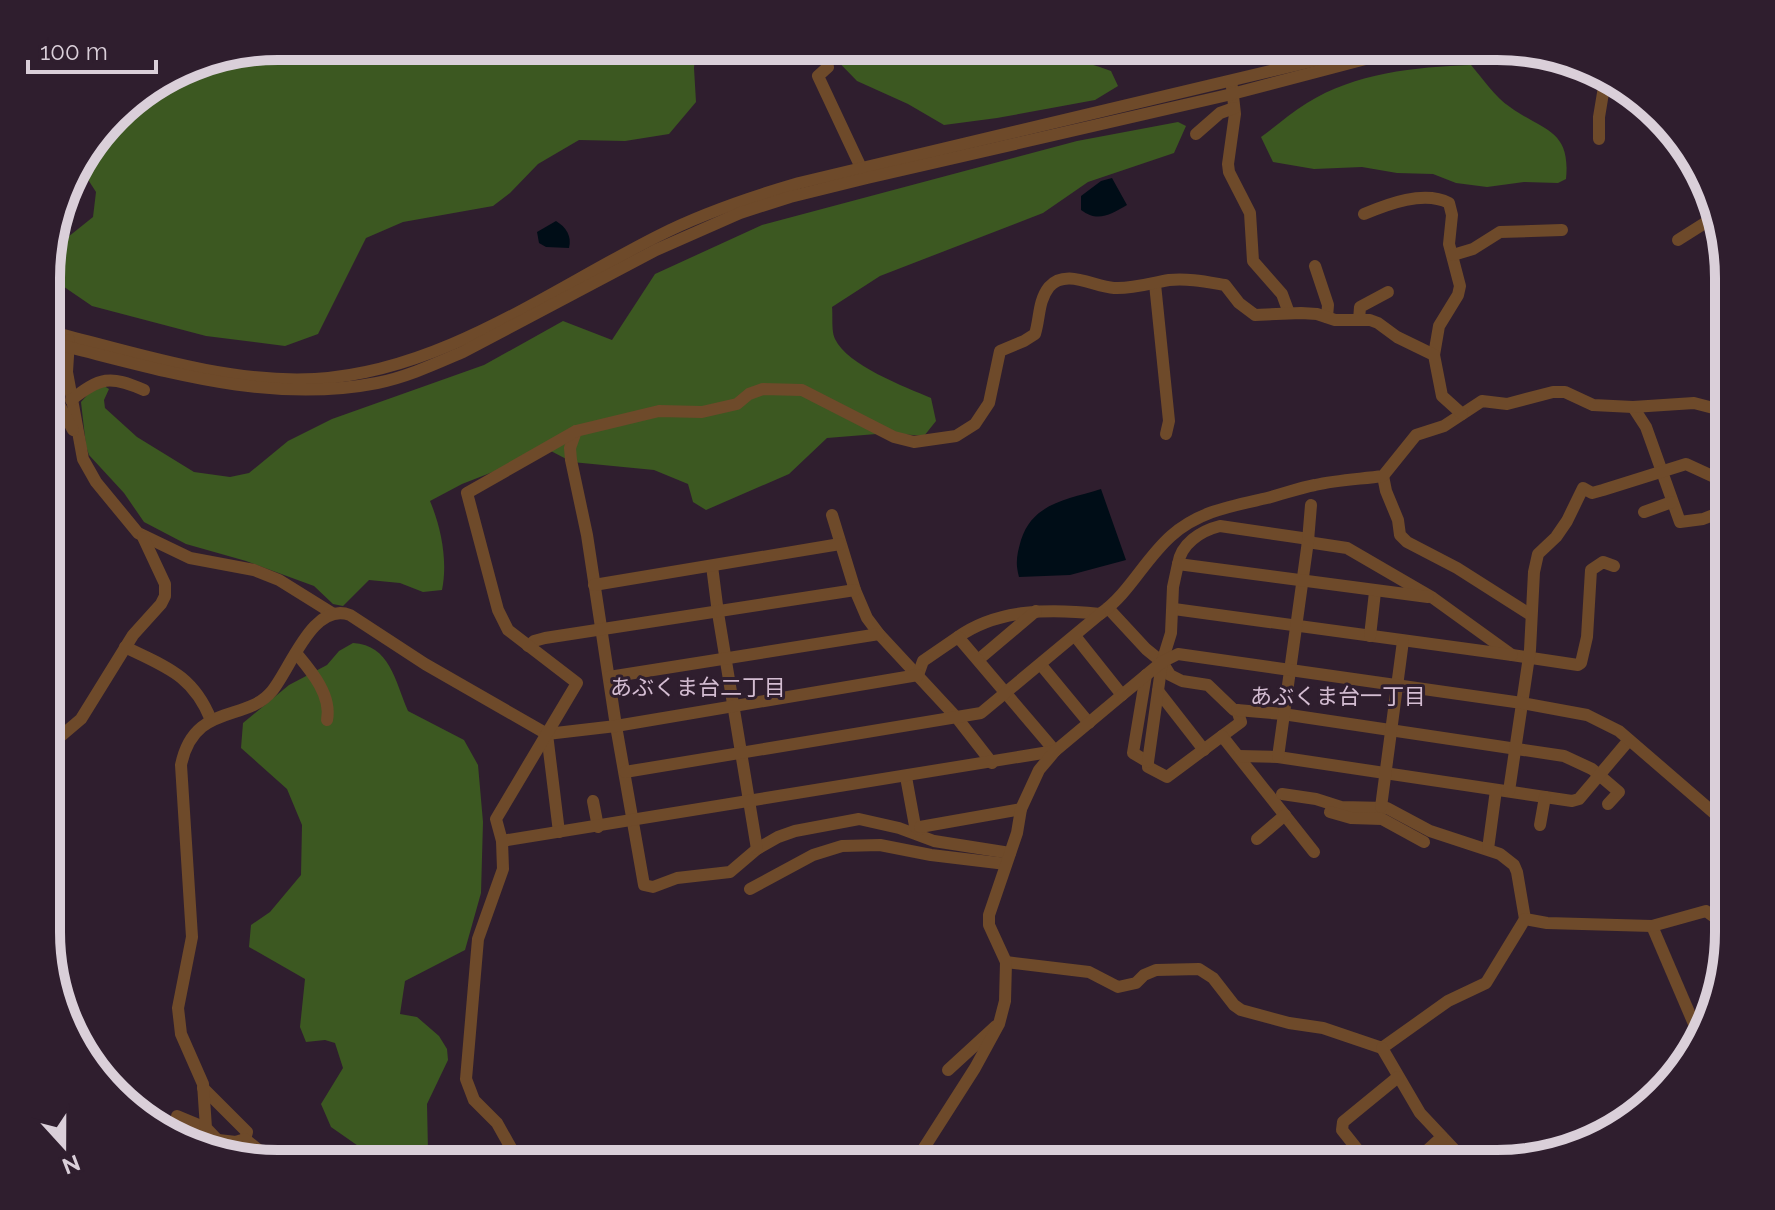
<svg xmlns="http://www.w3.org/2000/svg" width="1775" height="1210" viewBox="0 0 1775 1210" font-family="Raleway,'Noto Sans JP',sans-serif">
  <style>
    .forest { fill: #3c5821 }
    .water { fill: #000d17 }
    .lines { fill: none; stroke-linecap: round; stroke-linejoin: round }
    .minor { stroke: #6e4a2a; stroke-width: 12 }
    .major { stroke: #b66d20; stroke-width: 14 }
    .labels { text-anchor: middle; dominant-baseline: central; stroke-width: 6; stroke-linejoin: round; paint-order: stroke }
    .neighbourhood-label { font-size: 22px; fill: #d4bdd2; stroke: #2f1e2e }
    .rim { fill: none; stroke: #dacfd9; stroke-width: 10 }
  </style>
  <rect width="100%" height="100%" fill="#2f1e2e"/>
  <g class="forest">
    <polygon points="278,46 696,46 694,68 696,102 669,134 625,141 579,140 538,164 510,193 493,206 403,222 366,238 318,334 285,346 206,336 92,306 54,280 48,266 48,253 93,217 96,192 78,164 125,104 190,63"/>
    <path d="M823,46H1019L1012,55C1051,53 1075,58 1111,71L1118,86L1095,100L997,118L944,125L908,104L857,81Z"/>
    <path d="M1471,65C1483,79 1495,97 1510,107C1543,131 1571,129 1566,179L1558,183L1524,182L1487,187L1456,183L1433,174L1397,173L1362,167L1314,169L1273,162L1261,137C1276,126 1291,113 1307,103C1355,73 1415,67 1471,65Z"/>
    <path d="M1178,122L1186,126L1174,153L1088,182L1043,213L880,276L832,307C833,316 831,331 835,339C847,365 905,387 931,398L936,421L924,436L889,433L827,438L789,474L706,510L693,502L688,484L654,470L572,462L549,450L462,484L430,501C441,527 448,561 442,590L423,592L400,583L369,580L343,606L333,604L314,586L246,561L186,544L144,522L124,493L89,455L86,446L81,402L90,392L104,386L109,389L104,400L105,408L137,437L194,472L230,477L249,473L288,441L332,419L484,365L563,321L612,340L655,274L762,225L1077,141Z"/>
    <path d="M353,643C390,645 395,681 408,711L464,740L478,765L483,822L481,893L465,950L405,981L400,1014L417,1017L439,1036L447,1049L448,1060L427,1104L428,1151L425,1164H384L331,1127L321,1104L343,1068L335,1043L325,1040L306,1042L300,1027L305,979L249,947L251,925L270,912L301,875L302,825L287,789L241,748L243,723L289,685L327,665L339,651Z"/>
  </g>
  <g class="water">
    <path d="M1112,178L1127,205C1111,214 1098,223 1081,210V196L1101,181Z"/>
    <path d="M556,221C566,227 572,236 569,248L546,247L539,243L537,232Z"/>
    <path d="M1101,489L1126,560L1070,575L1019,577C1015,563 1017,554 1021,540C1033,503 1066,500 1101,489Z"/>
  </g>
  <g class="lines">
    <g class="minor">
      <path d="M809,46C819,51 825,56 828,67L818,76L864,174"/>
      <polyline points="1232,87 1235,114 1228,164 1229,172 1250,213 1253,261 1282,294 1289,313"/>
      <polyline points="1196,134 1220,113 1234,108"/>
      <polyline points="1599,139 1599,117 1605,81"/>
      <path d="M1364,214C1388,204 1424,190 1449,203L1452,215L1449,244L1460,286L1458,295L1439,326L1434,355"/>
      <polyline points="1678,240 1716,216"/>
      <polyline points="1453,255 1473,249 1500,232 1562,230"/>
      <polyline points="1315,266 1328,305 1327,317"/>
      <polyline points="1155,284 1169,421 1166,434"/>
      <polyline points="1359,320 1360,307 1388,292"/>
      <path d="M48,331C132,352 228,384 315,379C440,372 549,291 658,236C703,213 751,197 799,183L1376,46"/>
      <polyline points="69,340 67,372 83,459 96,482 138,533 190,558 254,570 279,580 332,613"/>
      <path d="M48,342C156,368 265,405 377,383C407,377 435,364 463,352L656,250L740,213L790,197L867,178L1232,94L1415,46"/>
      <polyline points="48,384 73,430"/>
      <path d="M71,400C100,377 110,375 144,390"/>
      <polyline points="1633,407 1646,427 1680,522 1703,519 1729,509"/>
      <polyline points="576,431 570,448 571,460 587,535 616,726 644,885 653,887 677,878 730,872 757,849 778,837 795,831 859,819 899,828 934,841 1010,853"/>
      <polyline points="1383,476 1386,491 1398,520 1400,535 1407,542 1457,568 1531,615"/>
      <polyline points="1644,512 1672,502"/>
      <polyline points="832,515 855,590 867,618 879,634 957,718 992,763"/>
      <path d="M1178,564C1181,544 1200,531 1220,526L1302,538L1314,543L1347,548L1433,598L1512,655L1578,665L1581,663L1587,637L1591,570L1603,562L1614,566"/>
      <polyline points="712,566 718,613 757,849"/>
      <polyline points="594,585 840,544"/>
      <polyline points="1108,608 1146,649 1162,662 1170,675 1182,681 1208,685 1234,710 1237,710 1241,722 1222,736"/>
      <polyline points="1174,609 1512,655"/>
      <polyline points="1075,636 1122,695"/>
      <polyline points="1370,636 1375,592"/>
      <path d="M958,637C999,608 1052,609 1100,614C1129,594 1144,560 1171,536C1199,511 1232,506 1267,498C1283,494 1299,488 1315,485C1337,480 1361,479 1383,476L1416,435L1444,426L1482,401L1507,404L1553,392H1565L1593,405L1633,407L1694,403L1721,410"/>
      <polyline points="528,646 534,641 545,638 855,590"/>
      <path d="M125,647C166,667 193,675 211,720"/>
      <path d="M296,653C311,671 332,695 327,720"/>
      <polyline points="978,660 1036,611"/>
      <polyline points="1041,665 1089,723"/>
      <polyline points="918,675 923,661 958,637 1055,751"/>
      <polyline points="1146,675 1133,753 1148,762 1148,767 1167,777 1222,736 1314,852"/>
      <polyline points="609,677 879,634"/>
      <polyline points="1158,691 1204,750"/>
      <polyline points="1237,710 1283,714 1564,756 1592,769 1619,792 1608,804"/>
      <polyline points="547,734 559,832"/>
      <polyline points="48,747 81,719 133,635 161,604 165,596 165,584 143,537"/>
      <polyline points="1239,756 1278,757 1572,801 1579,799 1629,740"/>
      <polyline points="1278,757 1308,541 1311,505"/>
      <polyline points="1148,762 1162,662 1171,633 1173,587 1178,564 1428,597"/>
      <polyline points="625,772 981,713 1100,614"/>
      <polyline points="906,777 915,826 920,827 919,830"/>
      <polyline points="1509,791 1530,650 1534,572 1538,554 1556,537 1567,521 1583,488 1592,493 1603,490 1686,464 1723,481"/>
      <polyline points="1282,794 1316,799 1341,807 1387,808 1430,831 1500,854 1514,865 1517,872 1525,919"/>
      <polyline points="593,801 598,827"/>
      <polyline points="1381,807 1403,641"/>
      <polyline points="1330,812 1351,818 1382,819 1424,842"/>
      <polyline points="1540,825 1545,797"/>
      <polyline points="920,827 1021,809"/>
      <polyline points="1257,839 1285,815"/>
      <polyline points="502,841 1055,751"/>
      <polyline points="1488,849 1496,790"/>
      <polyline points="750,889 813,855 842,846 880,845 931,855 1006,864"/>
      <polyline points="1652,926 1697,1031"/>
      <polyline points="1006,962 1089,972 1118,987 1136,983 1144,975 1156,970 1199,969 1213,978 1234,1005 1241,1010 1289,1023 1323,1028 1382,1048 1448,1001 1486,983 1525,919 1547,923 1652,926 1706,911 1729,928"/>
      <polyline points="1382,1048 1420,1113 1468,1164"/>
      <polyline points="948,1070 996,1026"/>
      <polyline points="203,1088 247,1132 245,1139 236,1142 218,1140"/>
      <polyline points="177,1116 206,1128"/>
      <polyline points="245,1139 261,1152"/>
      <path d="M227,1150L206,1128L203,1084L181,1034L178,1008L192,937L181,765C194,702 246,723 272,691C291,668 313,601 350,615L425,664L547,734L616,726L918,675"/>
      <path d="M520,1164L497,1123L474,1100L466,1079L478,939L503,869L502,841L496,819L577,683L508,630L498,610L467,493L576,431L659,411L702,412L737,404L749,394L763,389L802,390L894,437L914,442L956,436L975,424L989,403L1000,351L1024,341L1035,334C1040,318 1038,301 1049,287C1066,268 1094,287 1114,288C1133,289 1151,283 1169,280C1188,278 1207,282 1225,285L1239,303L1255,315L1301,313L1317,314L1335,320H1370L1378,323L1397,337L1434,355L1442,396L1462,414"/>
      <polyline points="899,1164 922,1151 975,1068 999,1024 1005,1001 1006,962 989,925 989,915 1017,833 1021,809 1039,770 1055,751 1122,695 1162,662 1178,654 1522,703 1587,715 1619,731 1729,826"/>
      <polyline points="1369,1164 1342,1130 1343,1122 1398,1077"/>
      <polyline points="1412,1164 1442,1137"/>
    </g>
    <polyline class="major" points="1729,399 1720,414 1723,481 1729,488"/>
  </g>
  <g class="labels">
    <g class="neighbourhood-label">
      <text x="698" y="687">あぶくま台二丁目</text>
      <text x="1338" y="696">あぶくま台一丁目</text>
    </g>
  </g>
  <path d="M0 0H1775V1210H0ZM278 60H1497A218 218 0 0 1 1715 278V932A218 218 0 0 1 1497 1150H278A218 218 0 0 1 60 932V278A218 218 0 0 1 278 60Z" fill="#2f1e2e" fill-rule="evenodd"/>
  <path class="rim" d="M278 60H1497A218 218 0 0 1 1715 278V932A218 218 0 0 1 1497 1150H278A218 218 0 0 1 60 932V278A218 218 0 0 1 278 60Z"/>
  <g transform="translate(64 1146) rotate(159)" stroke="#2f1e2e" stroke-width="6" paint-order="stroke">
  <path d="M0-6L14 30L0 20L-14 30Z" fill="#dacfd9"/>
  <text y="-12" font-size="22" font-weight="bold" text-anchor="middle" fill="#dacfd9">N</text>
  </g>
  <path d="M28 60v12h128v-12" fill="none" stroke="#dacfd9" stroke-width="4"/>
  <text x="40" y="60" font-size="24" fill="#dacfd9" stroke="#2f1e2e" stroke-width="6" paint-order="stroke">100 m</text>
</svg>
